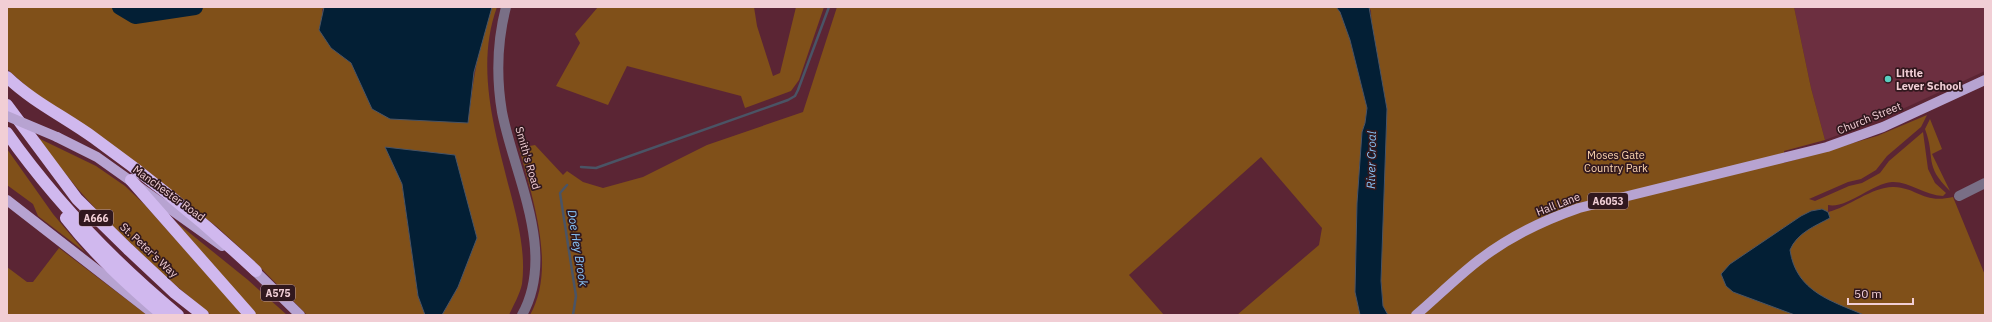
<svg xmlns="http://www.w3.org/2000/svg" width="1992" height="322" viewBox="0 0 1992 322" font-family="'IBM Plex Sans',sans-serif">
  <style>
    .built { fill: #6c2f40 }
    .green { fill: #805019 }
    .water { fill: #031f35; stroke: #4a5465 }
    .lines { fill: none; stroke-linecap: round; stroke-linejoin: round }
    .stream { stroke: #4a5465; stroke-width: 2.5 }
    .river { stroke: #031f35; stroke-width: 16 }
    .minor { stroke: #796f86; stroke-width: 10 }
    .major { stroke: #b7a3d1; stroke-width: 10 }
    .highway { stroke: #d0b8ee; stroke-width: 12 }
    .major-bridge { stroke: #b7a3d1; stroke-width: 10 }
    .poi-dot { fill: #58cec0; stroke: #31181e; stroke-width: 1.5 }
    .labels { text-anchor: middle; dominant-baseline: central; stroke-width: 3.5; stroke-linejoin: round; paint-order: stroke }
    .shield { fill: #31181e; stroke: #b7979e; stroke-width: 1 }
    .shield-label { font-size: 10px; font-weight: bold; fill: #f1ced5 }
    .poi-label { font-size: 11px; font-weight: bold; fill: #f1ced5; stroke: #31181e; text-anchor: start }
    .street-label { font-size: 11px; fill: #f1ced5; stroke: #31181e }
    .park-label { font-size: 11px; fill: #fcd5b0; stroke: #31181e }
    .water-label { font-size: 12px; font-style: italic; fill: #88c6fb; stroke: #31181e }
  </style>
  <rect width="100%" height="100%" fill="#5b2534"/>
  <polygon class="built" points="1794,7 1985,7 1985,71 1883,118 1825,140 1811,88"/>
  <g class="green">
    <path d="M7,7H324L322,10L331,48L351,63L372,109L468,122C473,83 478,44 492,7H497C475,67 495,132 510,191C518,222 526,253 522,284C520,294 513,306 509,315H442L458,287L385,147L402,184L418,296L425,315H307L249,256L216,226L32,91L7,69Z"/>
    <polygon points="598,7 754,7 757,26 773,76 780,73 796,7 824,7 799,80 791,91 745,108 741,96 627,66 608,105 556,86 580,43 575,34"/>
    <path d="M837,7H1336L1340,12L1350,40L1367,108L1365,123L1362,132L1357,203L1355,292L1360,315H1237L1319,245L1322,228L1261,157L1129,275L1164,315H530C557,268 532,197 519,148L535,145L563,175L567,171L583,182L603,188L643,177L707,145L803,112Z"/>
    <path d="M1369,7H1794L1811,88L1825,140L1784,151V163L1877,136L1927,115L1921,127L1887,156L1876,170L1861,179L1848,182L1809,199L1815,201L1849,186L1862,183L1880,173L1889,161L1923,132L1928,169L1935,183L1946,193L1943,196C1925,195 1908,181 1892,182C1871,184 1847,209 1828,205V212C1849,207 1873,186 1894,187C1918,188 1923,204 1953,197L1985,275V315H1388L1383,306L1381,281L1371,11Z"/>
    <path d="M1930,119L1942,149L1932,154L1950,191C1923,165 1936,158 1925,129Z"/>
    <polygon points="36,137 96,166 125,186 144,204 243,315 211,315 166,277 103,217 77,188"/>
    <polygon points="7,149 53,214 85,252 38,216 33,204 7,185"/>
    <polygon points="176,222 248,280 287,315 256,315"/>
    <polygon points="59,248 147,315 7,315 7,267 27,282 33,282"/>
  </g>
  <g class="water">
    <polygon points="324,7 492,7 474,72 468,123 390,119 372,109 351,63 331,48 319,30"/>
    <polygon points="1336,7 1369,7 1387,109 1381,281 1383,306 1388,315 1360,315 1355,292 1357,203 1362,132 1365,123 1367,108 1350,40 1340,12"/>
    <polygon points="385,147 455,155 477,238 458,287 442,315 425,315 418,296 402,184"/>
    <path d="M1822,209L1828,212L1830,218C1815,226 1797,233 1790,250C1796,292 1832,301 1864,315H1795L1733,292L1726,286L1721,274L1730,264L1801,216L1811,211Z"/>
  </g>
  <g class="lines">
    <g class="stream">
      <polyline points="581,167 596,168 788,100 795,96 798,90 829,7"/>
      <polyline points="567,185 560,193 576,296 573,315"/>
    </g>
    <polyline class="river" points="120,7 135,16 195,7"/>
    <g class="minor">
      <path d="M506,7C497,42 496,76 502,112C514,175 557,252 522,315"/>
      <polyline points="1959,196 1985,183"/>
    </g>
    <g class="major">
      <polyline points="57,137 97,157 222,246"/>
      <polyline points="7,200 155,315"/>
      <polyline points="251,267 300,315"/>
      <path d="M1416,315C1437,297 1457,277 1479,260C1509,237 1544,220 1579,208L1827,147L1883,127L1985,80"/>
    </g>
    <g class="highway">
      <path d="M7,77C33,102 65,117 94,138C151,179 205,223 256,271"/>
      <polyline points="7,105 77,199 128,249 175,293 203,315"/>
      <path d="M7,133C55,201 114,262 178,315"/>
      <polyline points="131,180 250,315"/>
      <path d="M66,218C94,254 128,285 163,315"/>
    </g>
    <polyline class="major-bridge" points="7,116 57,137"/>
  </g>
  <circle class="poi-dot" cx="1888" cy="79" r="4"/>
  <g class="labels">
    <g class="shield">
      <rect x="1588" y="193" width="40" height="16" rx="3"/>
      <rect x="79" y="210" width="34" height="16" rx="3"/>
      <rect x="261" y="285" width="34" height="16" rx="3"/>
    </g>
    <g class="shield-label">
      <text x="1608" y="201">A6053</text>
      <text x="96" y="218">A666</text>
      <text x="278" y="293">A575</text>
    </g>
    <g class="poi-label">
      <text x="1896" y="73">Little<tspan x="1896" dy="13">Lever School</tspan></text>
    </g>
    <g class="street-label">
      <text transform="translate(1869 118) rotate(-22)">Church Street</text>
      <text transform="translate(528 158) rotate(74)">Smith's Road</text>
      <text transform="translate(169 193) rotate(36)">Manchester Road</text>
      <text transform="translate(1558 204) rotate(-21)">Hall Lane</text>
      <text transform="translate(149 250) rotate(43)">St. Peter's Way</text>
    </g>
    <g class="park-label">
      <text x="1616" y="155">Moses Gate<tspan x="1616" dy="13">Country Park</tspan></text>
    </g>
    <g class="water-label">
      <text transform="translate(1371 160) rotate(-89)">River Croal</text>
      <text transform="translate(578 248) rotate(81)">Doe Hey Brook</text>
    </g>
  </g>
  <rect width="1992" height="322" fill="none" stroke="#f1ced5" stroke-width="16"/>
  <path d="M1848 298v6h65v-6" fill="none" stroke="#f1ced5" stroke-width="2"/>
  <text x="1854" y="298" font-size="12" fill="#f1ced5" stroke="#31181e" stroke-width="3" paint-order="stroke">50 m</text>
</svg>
